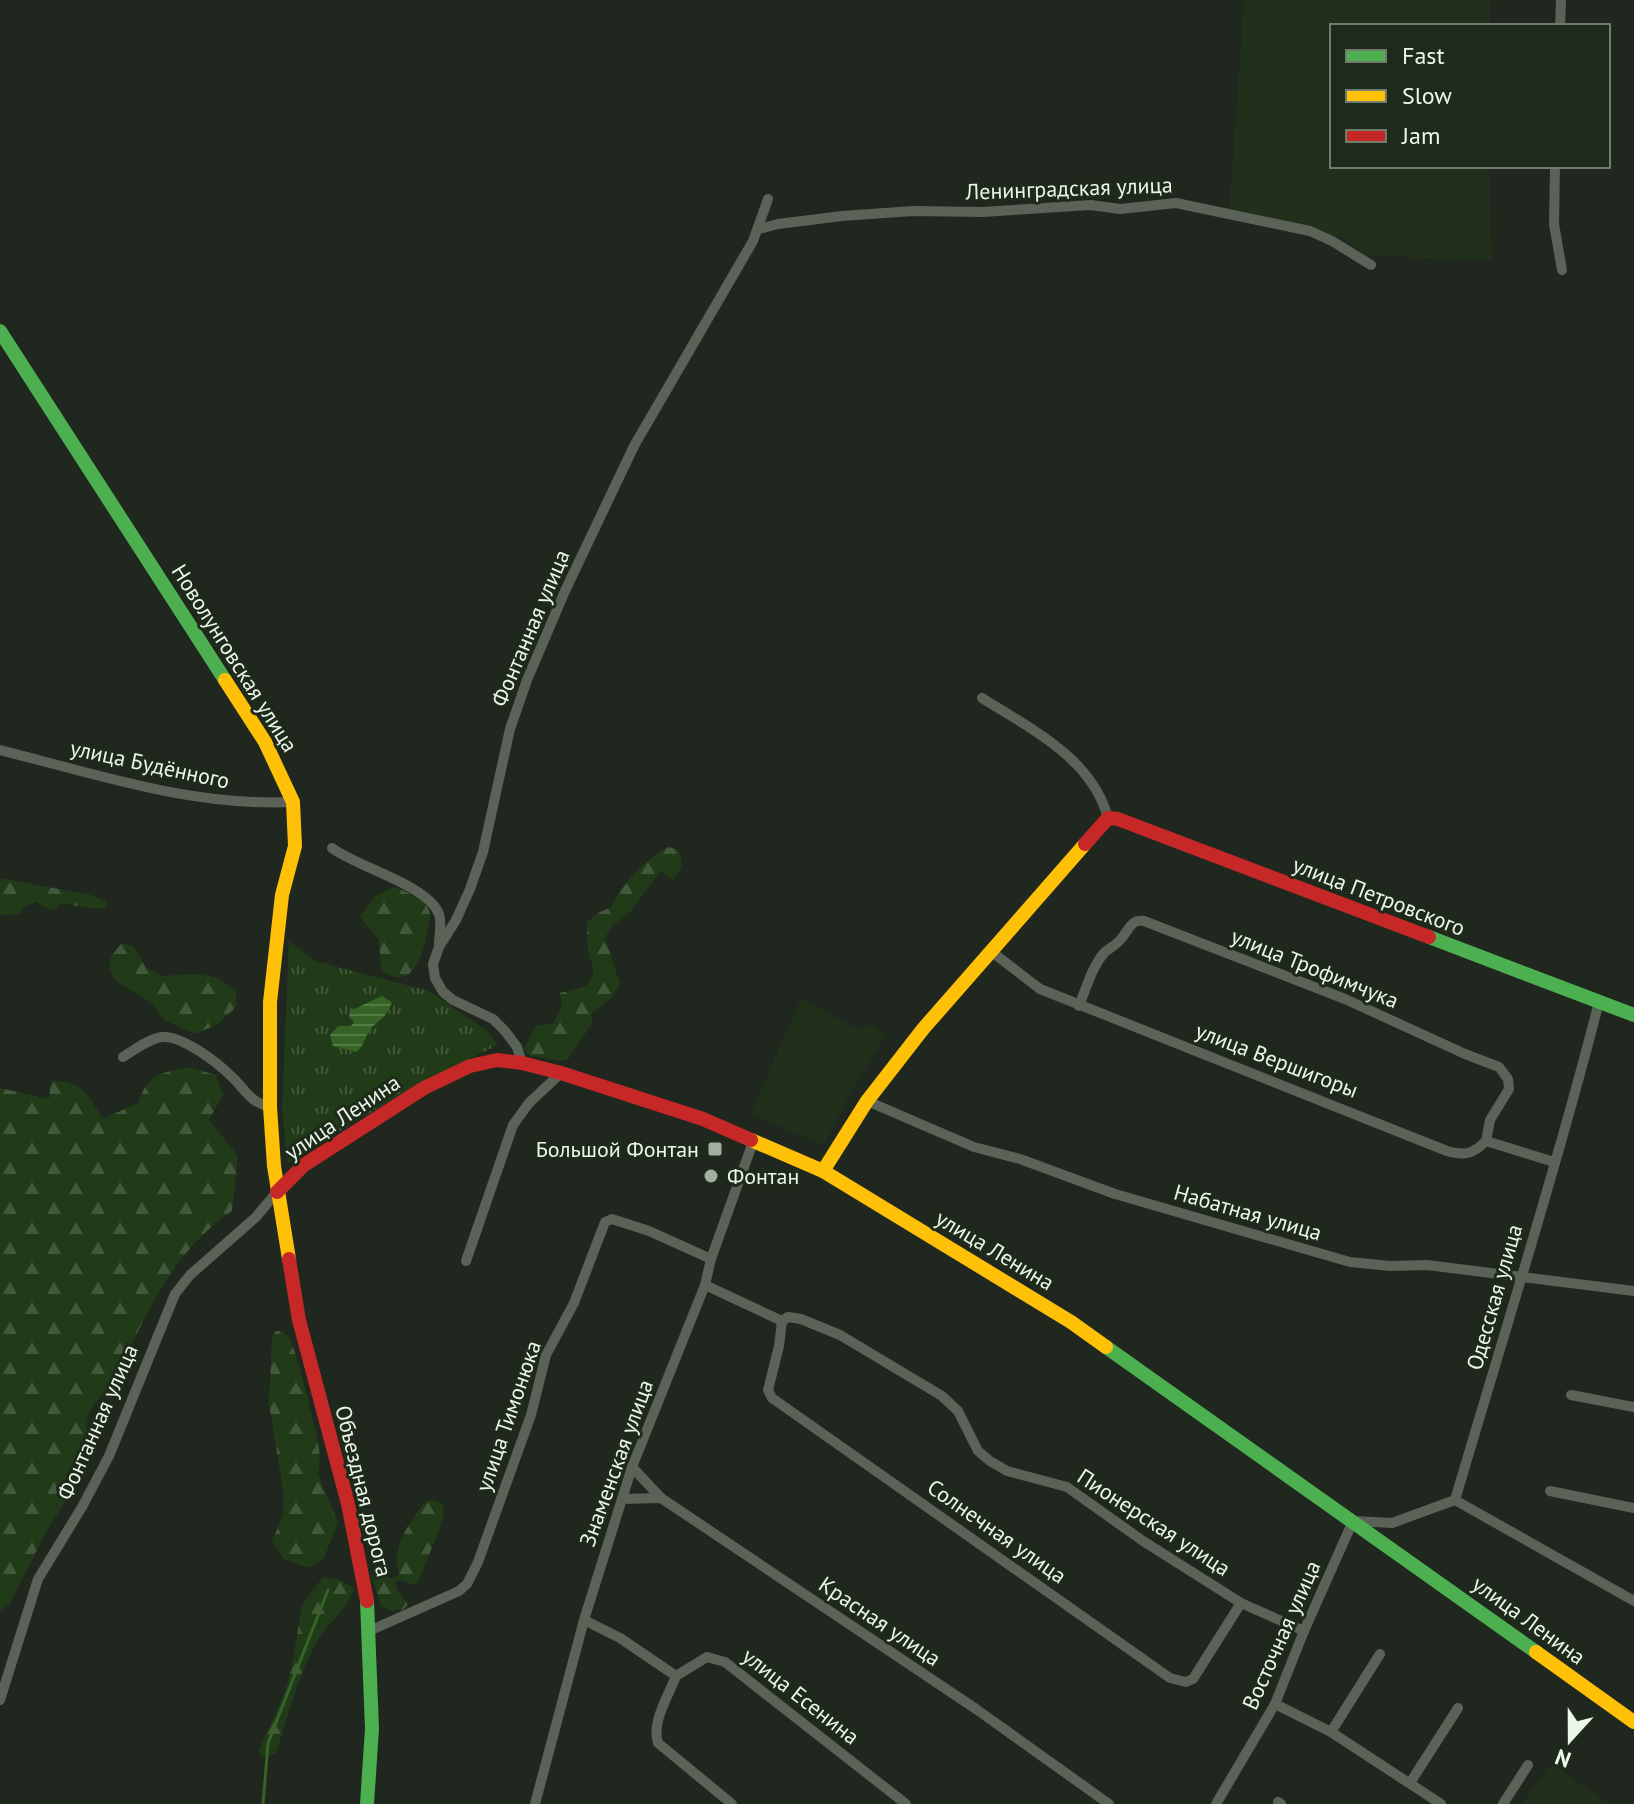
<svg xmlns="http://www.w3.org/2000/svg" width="1634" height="1804" viewBox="0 0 1634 1804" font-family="'PT Sans',sans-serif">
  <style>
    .built { fill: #20301b }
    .forest { fill: url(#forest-firs) }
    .park { fill: url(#park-tufts) }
    .water { fill: url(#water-rules) }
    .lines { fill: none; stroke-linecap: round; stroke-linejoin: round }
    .stream { stroke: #366427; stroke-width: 3 }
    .street { stroke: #5b6258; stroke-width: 10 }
    .fast { stroke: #4caf50; stroke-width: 14 }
    .slow { stroke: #ffc107; stroke-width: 14 }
    .jam { stroke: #c62828; stroke-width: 14 }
    .poi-dot { fill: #a5aea3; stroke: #1e2b1a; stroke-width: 3 }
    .labels { text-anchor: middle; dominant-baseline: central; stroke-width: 6; stroke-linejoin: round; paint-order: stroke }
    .street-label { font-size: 22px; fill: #edf6eb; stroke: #1e2b1a }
    .poi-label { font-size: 22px; fill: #edf6eb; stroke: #1e2b1a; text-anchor: end }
  </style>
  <defs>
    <pattern id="forest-firs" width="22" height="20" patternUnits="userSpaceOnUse" patternTransform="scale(2)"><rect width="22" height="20" fill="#213b19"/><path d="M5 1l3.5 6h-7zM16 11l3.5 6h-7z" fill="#42583b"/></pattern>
    <pattern id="park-tufts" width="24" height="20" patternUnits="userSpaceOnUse" patternTransform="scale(2)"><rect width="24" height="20" fill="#213b19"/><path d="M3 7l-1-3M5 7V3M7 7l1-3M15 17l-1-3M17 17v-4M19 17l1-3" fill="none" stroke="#42583b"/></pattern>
    <pattern id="water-rules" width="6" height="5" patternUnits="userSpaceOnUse" patternTransform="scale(2)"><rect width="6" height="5" fill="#366427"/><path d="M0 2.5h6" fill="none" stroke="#537b46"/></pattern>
  </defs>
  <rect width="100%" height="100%" fill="#20271e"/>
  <g class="built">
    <polygon points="1244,0 1491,0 1489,26 1332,26 1332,166 1489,166 1492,261 1356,255 1357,248 1345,239 1229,208"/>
    <polygon points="801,999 862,1030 869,1023 886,1034 850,1094 823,1145 750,1114"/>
    <polygon points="1551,1763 1610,1804 1522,1804"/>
  </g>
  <g class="forest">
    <path d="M669,847L678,850C685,863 681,870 673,880L661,871L630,912L613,925L605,937L620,984L611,998L591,1014L593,1022L568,1059L560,1061L528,1055L524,1048L536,1026L554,1023L562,1004L560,993L587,986L594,973L587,945V922L600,912L611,907C622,885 646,858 669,847Z"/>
    <polygon points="0,878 91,895 105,901 107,907 97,909 60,903 54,911 35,902 24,907 21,914 0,915"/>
    <path d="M395,887C406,892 427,899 430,913C431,918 428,927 427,932C423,956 412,993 381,970L379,940L360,917L375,896Z"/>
    <polygon points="122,943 133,946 146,967 162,976 197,974 218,978 236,991 236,1007 218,1024 195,1034 166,1021 150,1002 115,980 109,969 111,956"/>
    <path d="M188,1067L216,1075L223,1095L209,1120L238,1156L232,1211C169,1254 147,1317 112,1382C106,1394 91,1403 88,1417C84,1431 89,1440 96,1452L46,1532L10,1603L0,1612V1088L49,1099L51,1081C84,1081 87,1094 103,1119L138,1103C148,1073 160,1074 188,1067Z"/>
    <polygon points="276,1331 282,1331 290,1338 300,1368 317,1436 320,1456 318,1474 338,1522 324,1558 309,1568 284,1559 272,1541 283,1515 283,1489 269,1404 272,1336"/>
    <path d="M431,1500L442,1503L444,1507L441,1525L419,1580L414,1585L400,1580L395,1582L397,1589L408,1604L403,1610L391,1611L381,1606L372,1578L376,1570L392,1579L399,1574C391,1546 408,1526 424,1503Z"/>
    <path d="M323,1577L340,1580L354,1588C349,1610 328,1621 318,1640C297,1676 289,1715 276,1753L261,1757L259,1750L284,1695L291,1671L302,1605Z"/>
  </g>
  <polygon class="park" points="289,941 315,961 429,991 486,1030 498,1045 419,1083 288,1163 282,1110"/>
  <path class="water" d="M382,996L392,1002C384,1024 374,1020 367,1035C363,1042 364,1046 356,1052L333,1046L330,1035L338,1026H351L354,1022L349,1017L350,1011Z"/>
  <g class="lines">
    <polyline class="stream" points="263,1804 268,1743 328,1590"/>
    <g class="street">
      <polyline points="1560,26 1561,0"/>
      <polyline points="1555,166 1554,224 1562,270"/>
      <polyline points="759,229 778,224 842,216 913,211 982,212 1091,205 1120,209 1176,203 1310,231 1332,241 1371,265"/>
      <path d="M982,698C1031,729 1092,758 1108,818"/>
      <path d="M0,750C96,774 192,807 293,802"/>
      <path d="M332,848C357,867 428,885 439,914C442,922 439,936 439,945"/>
      <path d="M992,952L1040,989L1447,1151C1465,1156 1473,1154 1486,1141L1554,1162"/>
      <path d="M1079,1006C1086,989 1092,966 1105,952C1110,948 1116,945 1120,940C1129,931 1130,919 1144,921L1345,999L1465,1054L1499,1067L1508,1079L1509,1089L1490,1120L1486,1141"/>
      <path d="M123,1057C134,1050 148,1039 162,1037C182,1035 218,1063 232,1077C246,1090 248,1101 270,1107"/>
      <polyline points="522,1063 517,1047 505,1031 493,1019 453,1000 443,992 435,978 433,964 439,947 456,920 470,889 483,852 510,729 527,680 565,591 634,446 753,241 768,199"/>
      <polyline points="867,1101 974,1147 1020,1159 1115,1194 1350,1262 1390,1266 1427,1265 1634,1291"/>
      <polyline points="466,1261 513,1125 529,1103 561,1073"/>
      <polyline points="705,1285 782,1321 788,1317 801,1319 840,1335 942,1396 958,1411 978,1451 990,1461 1007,1471 1067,1487 1143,1541 1241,1603 1304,1631"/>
      <polyline points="782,1321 779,1346 768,1390 772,1398 1170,1678 1186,1682 1193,1679 1241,1603"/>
      <polyline points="1571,1395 1634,1407"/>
      <polyline points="632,1467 661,1498 976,1709 1109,1804"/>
      <polyline points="1550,1491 1634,1508"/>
      <polyline points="622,1499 661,1498"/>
      <polyline points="1455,1500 1634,1601"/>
      <polyline points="584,1620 620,1638 676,1676 707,1657 725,1662 906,1804"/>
      <polyline points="369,1631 459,1591 467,1584 478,1562 531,1415 546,1355 574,1303 605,1222 612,1219 649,1231 711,1259"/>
      <path d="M676,1676C669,1695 651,1722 658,1743L732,1804"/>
      <polyline points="0,1700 38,1579 82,1507 109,1456 175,1294 190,1275 256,1217 277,1192"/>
      <polyline points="1275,1704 1331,1732 1441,1804"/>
      <polyline points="1331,1732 1380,1654"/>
      <polyline points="1410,1783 1458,1708"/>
      <polyline points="1278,1802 1281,1804"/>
      <polyline points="535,1804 584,1620 632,1467 705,1285 711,1259 753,1142"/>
      <path d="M1216,1804L1275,1704L1304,1631L1353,1521L1392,1523L1455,1500C1504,1334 1556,1169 1599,1002"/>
      <polyline points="1503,1804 1528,1765"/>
    </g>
    <g class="fast">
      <polyline points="0,331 225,680"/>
      <polyline points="1429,937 1634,1015"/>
      <polyline points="1106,1347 1536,1652"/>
      <polyline points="367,1804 372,1729 367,1601"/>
    </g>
    <g class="slow">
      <polyline points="225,680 265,742 293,802 295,846 282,895 270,1002 270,1107 274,1166 289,1259"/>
      <polyline points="751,1140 823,1171 1071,1322 1106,1347"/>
      <polyline points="823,1171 867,1101 923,1029 1085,844"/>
      <polyline points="1536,1652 1634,1722"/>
    </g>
    <g class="jam">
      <polyline points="1085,844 1108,818 1118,819 1429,937"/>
      <polyline points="277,1192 304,1165 424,1088 470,1066 497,1060 522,1063 561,1073 703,1119 751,1140"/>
      <polyline points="289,1259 299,1320 348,1504 367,1601"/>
    </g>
  </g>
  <g class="poi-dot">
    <rect x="707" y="1141" width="16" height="16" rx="4"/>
    <circle cx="711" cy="1176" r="8"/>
  </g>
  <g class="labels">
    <g class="street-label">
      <text transform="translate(1069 188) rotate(-2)">Ленинградская улица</text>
      <text transform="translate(530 628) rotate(-67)">Фонтанная улица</text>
      <text transform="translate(235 658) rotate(58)">Новолунговская улица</text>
      <text transform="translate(150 764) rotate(12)">улица Будённого</text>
      <text transform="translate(1379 896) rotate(21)">улица Петровского</text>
      <text transform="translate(1315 968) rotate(22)">улица Трофимчука</text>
      <text transform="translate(1277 1060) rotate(21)">улица Вершигоры</text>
      <text transform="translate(342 1117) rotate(-34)">улица Ленина</text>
      <text transform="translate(1248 1212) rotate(16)">Набатная улица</text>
      <text transform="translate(995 1250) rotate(31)">улица Ленина</text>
      <text transform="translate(1494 1297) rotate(-74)">Одесская улица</text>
      <text transform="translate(508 1416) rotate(-71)">улица Тимонюка</text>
      <text transform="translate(97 1422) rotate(-66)">Фонтанная улица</text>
      <text transform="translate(616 1463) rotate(-70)">Знаменская улица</text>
      <text transform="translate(364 1491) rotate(76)">Объездная дорога</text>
      <text transform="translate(1154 1522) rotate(33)">Пионерская улица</text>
      <text transform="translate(997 1531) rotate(35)">Солнечная улица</text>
      <text transform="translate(1529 1620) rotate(36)">улица Ленина</text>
      <text transform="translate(880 1621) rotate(34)">Красная улица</text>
      <text transform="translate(1281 1635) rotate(-66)">Восточная улица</text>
      <text transform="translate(801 1696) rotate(38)">улица Есенина</text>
    </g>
    <g class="poi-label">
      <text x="699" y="1149">Большой Фонтан</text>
      <text x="727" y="1176" text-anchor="start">Фонтан</text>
    </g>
  </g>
  <rect x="1330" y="24" width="280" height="144" fill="#1e2b1a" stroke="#717c6e" stroke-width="2"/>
  <rect x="1346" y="50" width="40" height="12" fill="#4caf50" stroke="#717c6e" stroke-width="2"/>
  <text x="1402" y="64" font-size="24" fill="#edf6eb">Fast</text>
  <rect x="1346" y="90" width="40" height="12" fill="#ffc107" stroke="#717c6e" stroke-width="2"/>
  <text x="1402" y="104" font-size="24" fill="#edf6eb">Slow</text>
  <rect x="1346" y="130" width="40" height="12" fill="#c62828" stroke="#717c6e" stroke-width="2"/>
  <text x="1402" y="144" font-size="24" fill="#edf6eb">Jam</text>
  <g transform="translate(1570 1740) rotate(201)" stroke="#1e2b1a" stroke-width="6" paint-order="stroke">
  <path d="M0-6L14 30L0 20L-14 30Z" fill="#edf6eb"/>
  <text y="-12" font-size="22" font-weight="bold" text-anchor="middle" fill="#edf6eb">N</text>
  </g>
</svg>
